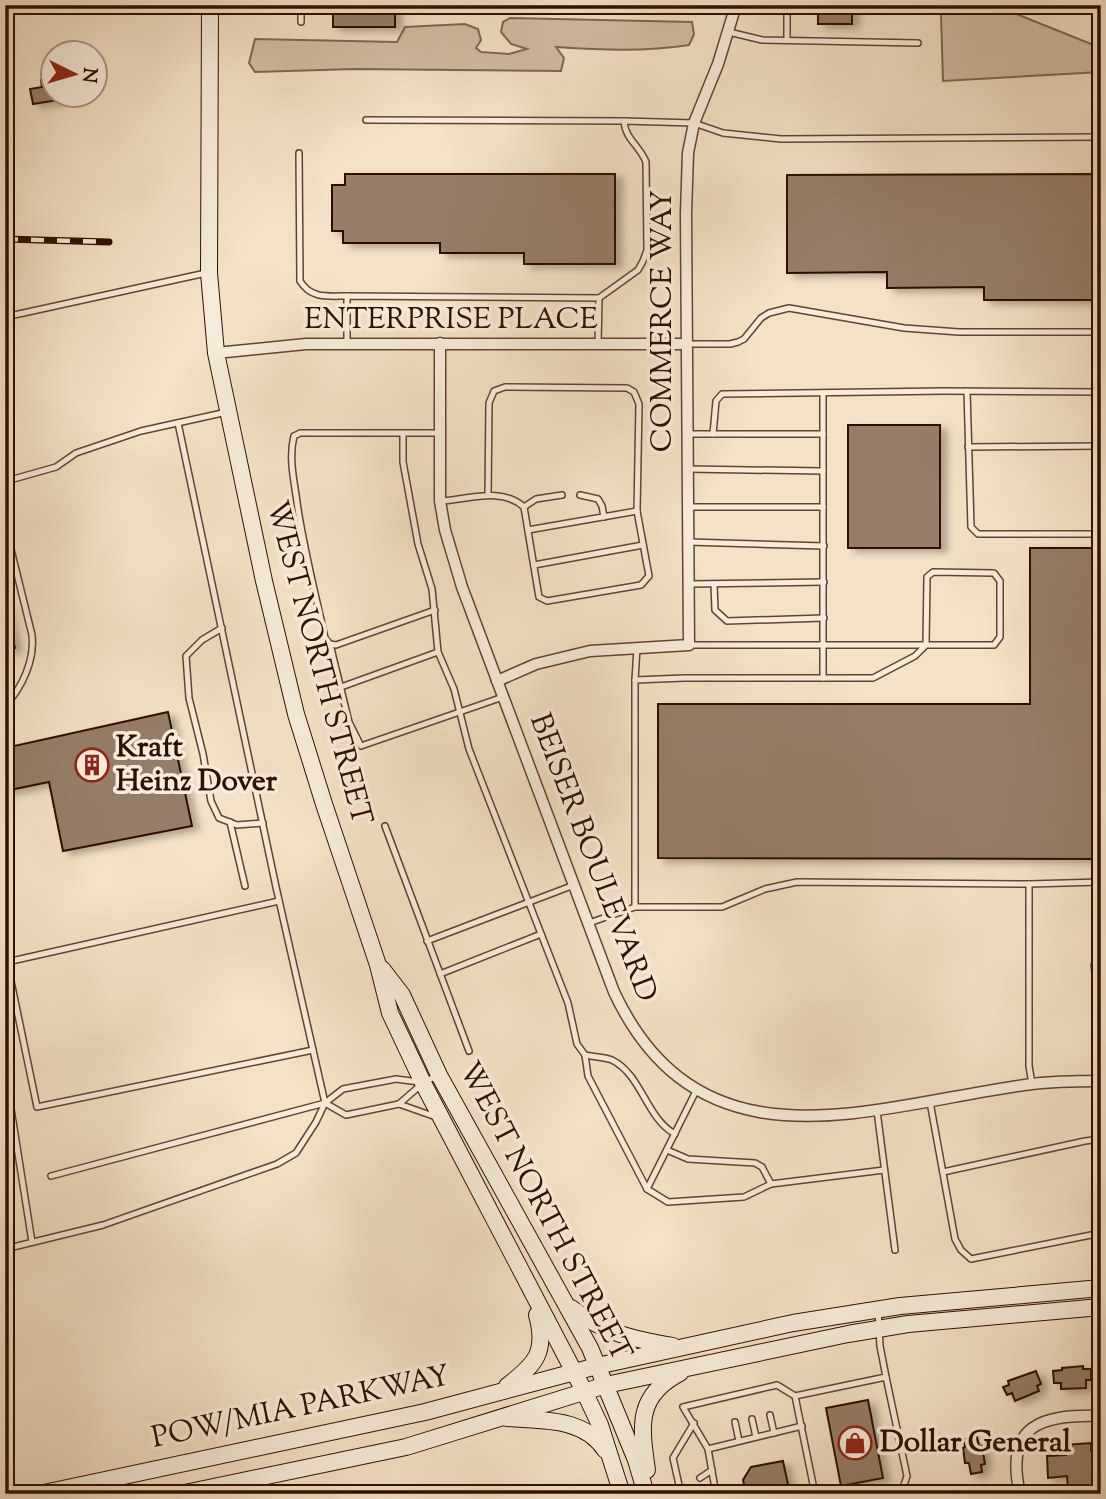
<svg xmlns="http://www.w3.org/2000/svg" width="1106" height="1499" viewBox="0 0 1106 1499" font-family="'Sorts Mill Goudy',serif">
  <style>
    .green { fill: #d2bea5; stroke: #806653; stroke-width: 2 }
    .water { fill: #b09a84; stroke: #7c6250; stroke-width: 2 }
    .building { fill: #957d68; stroke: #2f0f01; stroke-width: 2; filter: url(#shadow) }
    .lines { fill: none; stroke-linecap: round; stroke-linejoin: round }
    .lane-casing { stroke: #604432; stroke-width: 8 }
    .street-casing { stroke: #604432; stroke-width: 13 }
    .secondary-casing { stroke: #2f0f01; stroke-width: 18 }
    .lane { stroke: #f7ecdb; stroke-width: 5 }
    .street { stroke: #f7ecdb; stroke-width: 10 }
    .secondary { stroke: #f7ecdb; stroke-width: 16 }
    .rail-casing { stroke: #2f0f01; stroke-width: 7 }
    .rail { stroke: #f7ecdb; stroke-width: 4.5; stroke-dasharray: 13; stroke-linecap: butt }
    .labels { text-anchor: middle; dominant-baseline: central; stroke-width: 7; stroke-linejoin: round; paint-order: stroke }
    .street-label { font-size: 30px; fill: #2f0f01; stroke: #f7ecdb }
    .poi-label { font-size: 30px; font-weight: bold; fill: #2f0f01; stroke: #f7ecdb; text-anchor: start }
  </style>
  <defs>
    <filter id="shadow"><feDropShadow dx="7" dy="4" stdDeviation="3.5" flood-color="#0004"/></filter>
  </defs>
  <rect width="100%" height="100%" fill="#f3e2c7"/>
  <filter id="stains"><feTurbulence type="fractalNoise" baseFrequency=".00286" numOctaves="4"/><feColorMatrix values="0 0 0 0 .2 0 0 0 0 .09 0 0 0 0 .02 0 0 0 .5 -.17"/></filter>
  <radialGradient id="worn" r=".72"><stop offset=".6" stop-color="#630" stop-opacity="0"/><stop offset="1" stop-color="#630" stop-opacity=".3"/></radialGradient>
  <g class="green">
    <polygon points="1009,11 1101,48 1101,72 943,81 941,13"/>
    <path d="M510,18L692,22L694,34L689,45C645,52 600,50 556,47L564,58L561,71L354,69L255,72L249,63L255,39L397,42L405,27L465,24L478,29L481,40L476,48L481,52L509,54L527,49L511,44L501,32L503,22Z"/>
  </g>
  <polygon class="water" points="1101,932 1101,1011 1096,1006 1091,965"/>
  <g class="building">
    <rect x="333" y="5" width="62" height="22"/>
    <polygon points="852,5 852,24 818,24 818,5"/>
    <polygon points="52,78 52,94 57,94 58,100 33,104 30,89 42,87 41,80"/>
    <polygon points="345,174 615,174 615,264 524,264 524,253 440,253 440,243 343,243 343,231 332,231 332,185 345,185"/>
    <polygon points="1101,174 1101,300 984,300 984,287 887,288 887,272 787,273 787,175"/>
    <rect x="848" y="425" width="92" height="123"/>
    <polygon points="1030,548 1101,548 1101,859 658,858 658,704 1030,704"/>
    <polygon points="5,605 15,648 5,650"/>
    <polygon points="168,712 192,826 63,851 49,782 5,791 5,748"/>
    <polygon points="1083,1366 1083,1369 1091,1369 1091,1380 1086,1380 1086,1388 1061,1389 1061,1383 1054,1383 1053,1371 1062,1370 1062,1368"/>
    <polygon points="1036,1371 1041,1384 1037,1386 1039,1391 1015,1401 1012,1393 1007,1395 1003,1387 1009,1385 1008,1381"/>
    <polygon points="868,1400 883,1478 841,1486 826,1408"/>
    <polygon points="977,1437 979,1446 982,1446 985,1464 981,1465 982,1472 971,1474 969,1463 965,1463 963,1448 965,1447 964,1439"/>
    <polygon points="1091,1443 1091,1451 1101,1451 1101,1475 1093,1476 1094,1487 1068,1489 1067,1476 1048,1478 1047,1456 1066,1455 1065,1445"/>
    <polygon points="783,1461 790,1494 746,1494 743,1480 751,1467"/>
    <polygon points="986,1487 987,1494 973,1494 973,1489"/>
  </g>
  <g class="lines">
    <defs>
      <g id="lane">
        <polyline points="301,5 301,22"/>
        <polyline points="729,32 762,40 918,43"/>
        <polyline points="787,40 787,5"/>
        <polyline points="366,120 624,121"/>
        <path d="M299,153L300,281C311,299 328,296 347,296"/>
        <path d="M599,298L638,270L643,261L647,250L646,162C640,146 625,139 624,121L694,123L723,133L781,139L1101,137"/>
        <polyline points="5,317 206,273"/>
        <polyline points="347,344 347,296 599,298 598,344"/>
        <polyline points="687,344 730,344 738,342 744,339 761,318 769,313 789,308 904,328 959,332 1101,332"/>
        <polyline points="967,391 971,527 978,534 1101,534"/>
        <polyline points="403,434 403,462 418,544 432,589 438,652 454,689 469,749 568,1003 577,1044 585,1055 588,1076 647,1189 668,1202 744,1197 771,1184 884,1170"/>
        <polyline points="687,434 823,434 823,678"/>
        <polyline points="713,434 716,401 722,394 944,391 1101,392"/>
        <polyline points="823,434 823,393"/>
        <polyline points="968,447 1101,446"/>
        <polyline points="688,469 823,471"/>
        <polyline points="5,487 10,480 56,467 76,453 141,431 227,412"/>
        <polyline points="580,495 598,499 602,506 604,517"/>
        <path d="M440,501C469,500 500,486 524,507L539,597L547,601L641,585L649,576L637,511L639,404L634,392L627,388L505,387L494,391L489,403L488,495"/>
        <polyline points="524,507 536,499 562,495"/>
        <polyline points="688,507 823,507"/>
        <path d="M5,525L32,635C35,660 22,688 5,706"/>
        <polyline points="528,530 637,511"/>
        <polyline points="688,542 824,546"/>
        <polyline points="534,565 643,545"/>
        <polyline points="689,584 824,582"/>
        <polyline points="714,584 715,610 727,621 824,618"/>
        <path d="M435,610L336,645L330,644L325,638C315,591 302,543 296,495C293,476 289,455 294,436L300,433H438"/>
        <polyline points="222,628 202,640 186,656 189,698 203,754 211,801 219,818 237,825 263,823"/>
        <polyline points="330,644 349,722 361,746 503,697"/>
        <path d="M689,645C791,645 892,645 994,645L1000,637V581L994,573L933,572L927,577L926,645L915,656L873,678H684L635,680V907H722L765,889L797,882L1029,884L1101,882"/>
        <polyline points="635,680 637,648"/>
        <polyline points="341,687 438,652"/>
        <polyline points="230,822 245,886"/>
        <polyline points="385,826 469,1051"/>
        <polyline points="1029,884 1029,1066 1032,1084"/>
        <polyline points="279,901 7,962 37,1107 313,1050"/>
        <polyline points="589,923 635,907"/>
        <polyline points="427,941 574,885"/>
        <polyline points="440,974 541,934"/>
        <path d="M585,1055C594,1057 604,1057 612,1060C642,1075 646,1118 675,1134"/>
        <polyline points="5,1071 32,1242"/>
        <polyline points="419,1082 396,1079 343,1089 325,1103 346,1115 399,1104 423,1083 438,1075"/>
        <polyline points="930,1102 955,1239 961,1250 971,1259 1101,1233"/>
        <polyline points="399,1104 436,1117"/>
        <polyline points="877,1111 895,1250"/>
        <polyline points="667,1150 688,1159 755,1163 762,1167 771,1184"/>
        <polyline points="943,1172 1085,1141 1101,1139"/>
        <polyline points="51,1176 325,1103"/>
        <polyline points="647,1189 697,1089"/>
        <polyline points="5,1249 103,1225 277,1164 296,1153 316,1122 325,1103 276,887 178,423"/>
        <polyline points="886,1377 907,1476 901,1494"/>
        <polyline points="795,1396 777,1385 683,1407 708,1449 802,1426"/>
        <polyline points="770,1415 774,1433"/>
        <polyline points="752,1419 756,1437"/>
        <polyline points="735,1422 739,1441"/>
        <polyline points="708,1449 716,1494"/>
        <polyline points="700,1478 712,1470"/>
        <polyline points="681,1494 673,1458 694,1423"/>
        <polyline points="815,1494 795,1396 886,1377 880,1346 878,1310"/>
      </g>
      <g id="street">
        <path d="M440,343V501L445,530L462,587L614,992C702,1179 876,1104 1032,1084C1055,1081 1078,1081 1101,1081"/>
        <polyline points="216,353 306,344 687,344"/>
        <polyline points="497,681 536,664 590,651 689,645 686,213 688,153 694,123 718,64 736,5"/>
        <path d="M1020,1494C1004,1425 1041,1414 1101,1416"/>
      </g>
      <g id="secondary">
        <polyline points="210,5 209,273 216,353 264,581 296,714 324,804 378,965 390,1013 423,1083 584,1391 600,1425 622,1494"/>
        <polyline points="382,969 402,995 439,1075 590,1348 636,1460 646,1494"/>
        <path d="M571,1308C605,1333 632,1339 673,1346"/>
        <path d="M507,1386C536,1364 547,1352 537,1315"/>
        <path d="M507,1418C541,1421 584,1417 605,1450"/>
        <path d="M647,1470C641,1428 635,1396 680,1373"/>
        <polyline points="39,1494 425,1412 597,1366 793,1323 900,1306 1101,1288"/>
        <polyline points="180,1494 406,1447 606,1385 848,1334 908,1324 1101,1307"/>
      </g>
    </defs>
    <use href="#lane" class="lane-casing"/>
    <use href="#street" class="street-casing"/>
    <use href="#secondary" class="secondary-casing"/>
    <use href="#lane" class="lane"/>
    <use href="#street" class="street"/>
    <use href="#secondary" class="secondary"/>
    <defs>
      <polyline id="rail" points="5,239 109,242"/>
    </defs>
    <use href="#rail" class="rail-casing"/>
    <use href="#rail" class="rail"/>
  </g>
  <defs>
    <symbol id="building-ring" viewBox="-11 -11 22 22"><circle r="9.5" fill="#f7ecdb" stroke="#8f2418" stroke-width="1.5"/><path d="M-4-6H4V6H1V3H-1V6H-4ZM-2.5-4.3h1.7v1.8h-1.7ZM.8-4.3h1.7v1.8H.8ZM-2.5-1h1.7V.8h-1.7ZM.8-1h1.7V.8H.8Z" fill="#8f2418"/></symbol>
    <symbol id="shop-ring" viewBox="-11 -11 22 22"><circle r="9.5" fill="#f7ecdb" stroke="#8f2418" stroke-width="1.5"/><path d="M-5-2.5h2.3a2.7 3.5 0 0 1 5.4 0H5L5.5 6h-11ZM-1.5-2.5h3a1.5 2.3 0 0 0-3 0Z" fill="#8f2418"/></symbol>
  </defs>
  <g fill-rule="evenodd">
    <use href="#building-ring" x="73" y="746" width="38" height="38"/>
    <use href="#shop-ring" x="836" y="1424" width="38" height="38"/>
  </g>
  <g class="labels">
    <g class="street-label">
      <text x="451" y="320">ENTERPRISE PLACE</text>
      <text transform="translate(663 321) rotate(-90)">COMMERCE WAY</text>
      <text transform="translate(318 663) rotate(75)">WEST NORTH STREET</text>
      <text transform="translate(592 858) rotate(69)">BEISER BOULEVARD</text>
      <text transform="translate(544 1212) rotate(62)">WEST NORTH STREET</text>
      <text transform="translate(301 1408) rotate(-12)">POW/MIA PARKWAY</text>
    </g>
    <g class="poi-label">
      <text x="116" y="748">Kraft<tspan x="116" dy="34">Heinz Dover</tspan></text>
      <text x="880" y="1443">Dollar General</text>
    </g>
  </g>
  <rect width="1106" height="1499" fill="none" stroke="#f3e2c7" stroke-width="28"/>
  <rect x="7" y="7" width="1092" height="1485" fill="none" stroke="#2f0f01" stroke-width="3.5"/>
  <rect x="14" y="14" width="1078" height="1471" fill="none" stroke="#2f0f01" stroke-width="2"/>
  <g transform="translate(74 74) rotate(95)"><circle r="33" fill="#f7ecdb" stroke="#a79484" stroke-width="2"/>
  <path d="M0-5L12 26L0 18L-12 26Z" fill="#8f2418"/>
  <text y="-10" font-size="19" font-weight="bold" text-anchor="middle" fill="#2f0f01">N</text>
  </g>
  <rect width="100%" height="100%" filter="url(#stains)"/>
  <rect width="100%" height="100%" fill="url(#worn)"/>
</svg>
